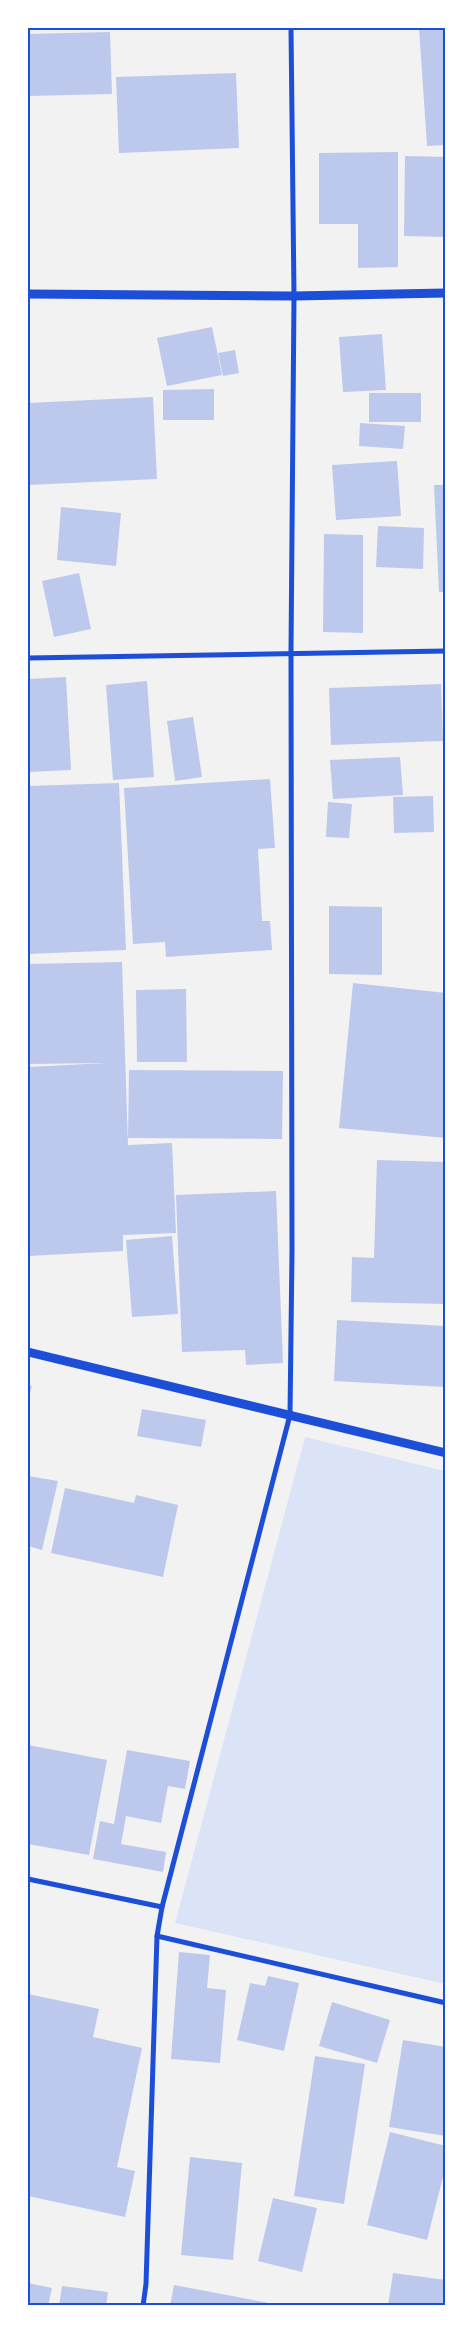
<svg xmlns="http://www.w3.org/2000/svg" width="473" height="2333" viewBox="0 0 473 2333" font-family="Lora,serif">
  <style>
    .green { fill: #dbe4f7 }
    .building { fill: #bdc9ec }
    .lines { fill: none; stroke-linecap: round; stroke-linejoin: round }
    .minor { stroke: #1d4ed8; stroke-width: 5 }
    .tertiary { stroke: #1d4ed8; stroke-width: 9 }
    .neatline { fill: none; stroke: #1d4ed8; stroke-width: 2 }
  </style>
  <rect width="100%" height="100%" fill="#f2f2f2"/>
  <polygon class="green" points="305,1437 445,1471 445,1984 175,1923"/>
  <g class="building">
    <polygon points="28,28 99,28 99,29 28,30"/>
    <polygon points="419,28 446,28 446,145 427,146"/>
    <polygon points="110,32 112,94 28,96 28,34"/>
    <polygon points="236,73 239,148 119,153 116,77"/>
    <polygon points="398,152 398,267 358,268 358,224 319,224 319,153"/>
    <polygon points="405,156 446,157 446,237 404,236"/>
    <polygon points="212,327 222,375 167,386 157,338"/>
    <polygon points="382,334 386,390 343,392 339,337"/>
    <polygon points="235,350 239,373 223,376 218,353"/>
    <polygon points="214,389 214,420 163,420 163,390"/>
    <rect x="369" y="393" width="52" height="29"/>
    <polygon points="153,397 157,479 28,485 28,403"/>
    <polygon points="360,423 405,426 403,449 359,446"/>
    <polygon points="397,461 401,516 336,520 332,465"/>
    <polygon points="434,485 446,485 446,592 439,592"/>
    <polygon points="61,507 121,513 116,566 57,560"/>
    <polygon points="378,526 424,528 423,569 376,567"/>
    <polygon points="324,534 363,535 363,633 323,632"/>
    <polygon points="79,573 91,629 54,637 42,581"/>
    <polygon points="66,677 71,770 28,772 28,679"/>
    <polygon points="147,681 154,777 113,780 106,685"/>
    <polygon points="441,684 443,741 331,745 329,688"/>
    <polygon points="193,717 202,777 175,781 167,721"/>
    <polygon points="400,757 403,795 333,799 330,760"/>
    <polygon points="270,779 275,848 258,849 262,921 270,921 272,950 166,957 165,942 133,944 124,788"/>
    <polygon points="119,783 126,950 28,954 28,786"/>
    <polygon points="433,796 434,832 394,833 393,797"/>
    <polygon points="328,802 352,804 349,838 326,837"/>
    <polygon points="329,906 382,907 382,975 329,974"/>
    <polygon points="122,962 128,1145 172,1143 176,1233 123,1235 123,1251 28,1256 28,1067 106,1063 28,1064 28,964"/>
    <polygon points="353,983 446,993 446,1138 339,1128"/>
    <polygon points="186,989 187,1062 137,1062 136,990"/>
    <polygon points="129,1070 283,1071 282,1139 128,1138"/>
    <polygon points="377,1160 446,1162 446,1304 351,1302 352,1257 374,1258"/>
    <polygon points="276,1191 283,1363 246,1365 245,1350 182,1352 176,1195"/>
    <polygon points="172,1236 178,1314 132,1317 126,1240"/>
    <polygon points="337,1320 446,1326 445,1387 334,1381"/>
    <polygon points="28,1385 32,1386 28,1401"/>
    <polygon points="142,1409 206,1420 201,1447 137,1436"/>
    <polygon points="28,1476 58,1481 42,1550 28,1546"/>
    <polygon points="65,1488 134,1503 136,1495 178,1505 163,1577 51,1553"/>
    <polygon points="28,1745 107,1760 89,1855 28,1844"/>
    <polygon points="127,1750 190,1761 185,1789 168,1786 161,1823 126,1816 121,1844 166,1852 163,1872 93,1859 100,1821 114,1824"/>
    <polygon points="179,1952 210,1955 207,1988 226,1990 220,2063 171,2059"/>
    <polygon points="268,1976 299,1983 284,2051 237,2040 250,1983 265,1986"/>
    <polygon points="28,1994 99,2009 93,2037 142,2048 117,2167 135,2171 125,2217 28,2196"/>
    <polygon points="332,2002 390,2020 377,2063 319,2046"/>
    <polygon points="403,2040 446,2047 446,2136 389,2127"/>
    <polygon points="315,2056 365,2064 344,2204 294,2196"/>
    <polygon points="390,2132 446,2146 446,2165 427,2240 367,2225"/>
    <polygon points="190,2157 242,2163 233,2260 181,2255"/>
    <polygon points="273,2198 317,2208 302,2272 258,2261"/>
    <polygon points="393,2273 446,2280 446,2306 388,2306"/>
    <polygon points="28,2283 52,2288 48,2306 28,2306"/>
    <polygon points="174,2285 279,2305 279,2306 170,2306"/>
    <polygon points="62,2286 108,2292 106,2306 59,2306"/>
  </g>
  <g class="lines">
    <g class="minor">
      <polyline points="28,658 446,651"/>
      <polyline points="28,1879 162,1907"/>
      <polyline points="157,1936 446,2003"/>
      <polyline points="143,2306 146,2284 157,1936 162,1907 290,1415 292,1252 291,652 294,296 291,28"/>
    </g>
    <g class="tertiary">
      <polyline points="28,294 294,296 446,293"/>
      <polyline points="28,1352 446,1453"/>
    </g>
  </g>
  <rect width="473" height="2333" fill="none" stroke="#ffffff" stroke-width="58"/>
  <rect x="29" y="29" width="415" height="2275" class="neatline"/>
</svg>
